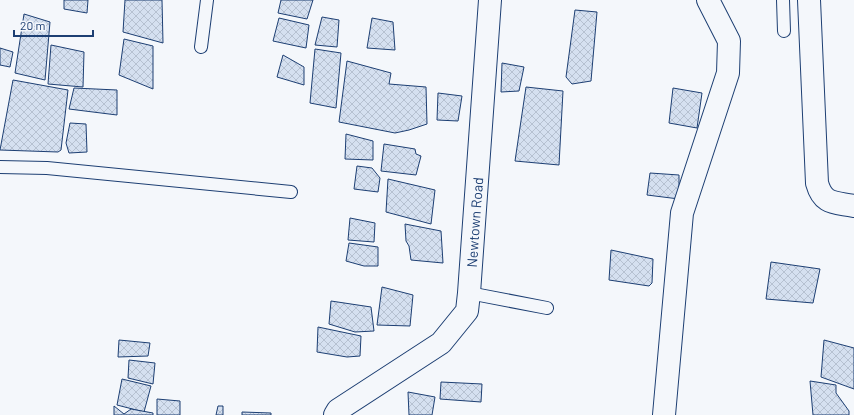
<svg xmlns="http://www.w3.org/2000/svg" width="854" height="415" viewBox="0 0 854 415" font-family="Barlow,sans-serif">
  <style>
    .building { fill: url(#building-cross-hatch); stroke: #1d3f73 }
    .lines { fill: none; stroke-linecap: round; stroke-linejoin: round }
    .lane-casing { stroke: #1d3f73; stroke-width: 14 }
    .street-casing { stroke: #1d3f73; stroke-width: 24 }
    .lane { stroke: #f4f7fb; stroke-width: 12 }
    .street { stroke: #f4f7fb; stroke-width: 22 }
    .labels { text-anchor: middle; dominant-baseline: central; stroke-width: 3; stroke-linejoin: round; paint-order: stroke }
    .street-label { font-size: 14px; fill: #1d3f73; stroke: #f4f7fb }
  </style>
  <defs>
    <pattern id="building-cross-hatch" width="8" height="8" patternUnits="userSpaceOnUse"><rect width="8" height="8" fill="#d5e0f0"/><path d="M0 0l8 8M0 8l8-8" fill="none" stroke="#b6c1d1"/></pattern>
  </defs>
  <rect width="100%" height="100%" fill="#f4f7fb"/>
  <g class="building">
    <polygon points="64,0 88,0 87,13 64,9"/>
    <polygon points="125,0 162,0 163,43 123,32"/>
    <polygon points="281,0 313,0 307,19 278,13"/>
    <polygon points="575,10 597,12 591,81 572,84 566,77"/>
    <polygon points="24,14 50,22 45,80 15,73"/>
    <polygon points="322,17 339,20 337,47 315,45"/>
    <polygon points="279,18 309,25 306,48 273,41"/>
    <polygon points="372,18 393,22 395,50 367,48"/>
    <polygon points="124,39 153,46 153,89 119,75"/>
    <polygon points="51,45 84,52 83,87 48,84"/>
    <polygon points="0,48 13,52 10,67 0,65"/>
    <polygon points="315,49 341,53 336,108 310,103"/>
    <polygon points="283,55 304,67 304,85 277,77"/>
    <polygon points="347,61 391,73 389,84 426,87 427,124 409,130 395,133 339,122"/>
    <polygon points="502,63 524,67 519,91 501,92"/>
    <polygon points="13,80 68,90 61,150 58,152 0,150"/>
    <polygon points="526,87 563,91 559,165 515,161"/>
    <polygon points="74,88 117,90 117,115 69,109"/>
    <polygon points="673,88 702,93 697,128 669,123"/>
    <polygon points="438,93 462,96 458,121 437,120"/>
    <polygon points="70,123 86,124 87,152 69,153 66,143"/>
    <polygon points="346,134 373,141 373,160 345,159"/>
    <polygon points="384,144 415,149 416,154 421,156 416,175 381,171"/>
    <polygon points="357,166 372,168 380,178 378,192 354,189"/>
    <polygon points="650,173 679,175 679,199 647,195"/>
    <polygon points="388,179 435,190 431,224 386,212"/>
    <polygon points="350,218 375,223 374,242 348,240"/>
    <polygon points="405,224 441,231 443,263 411,260 409,246 406,241"/>
    <polygon points="349,243 378,247 378,266 364,266 346,261"/>
    <polygon points="611,250 653,259 652,283 649,286 609,280"/>
    <polygon points="771,262 820,269 813,303 766,299"/>
    <polygon points="382,287 413,295 410,326 377,325"/>
    <polygon points="331,301 371,307 374,331 355,332 329,324"/>
    <polygon points="318,327 361,336 360,356 347,357 317,352"/>
    <polygon points="119,340 150,343 148,356 118,357"/>
    <polygon points="824,340 854,348 854,389 821,377"/>
    <polygon points="129,360 155,363 153,384 128,378"/>
    <polygon points="122,379 151,386 144,412 117,405"/>
    <polygon points="810,381 836,385 836,393 849,411 849,415 813,415"/>
    <polygon points="441,382 482,384 481,402 440,399"/>
    <polygon points="408,392 435,397 432,415 409,415"/>
    <polygon points="157,399 180,401 180,415 157,415"/>
    <polygon points="114,406 124,414 131,409 153,413 153,415 114,415"/>
    <polygon points="218,406 223,406 223,415 216,415"/>
    <polygon points="242,412 271,413 271,415 242,415"/>
  </g>
  <g class="lines">
    <defs>
      <g id="lane">
        <polyline points="783,0 784,31"/>
        <polyline points="201,47 207,0"/>
        <polyline points="0,167 47,168 291,192"/>
        <polyline points="469,293 547,308"/>
      </g>
      <g id="street">
        <path d="M809,0L817,183C823,205 835,202 854,206"/>
        <path id="s1" d="M335,415L338,410L441,343L467,311L469,293L490,0"/>
        <polyline points="664,415 682,213 728,73 729,41 708,0"/>
      </g>
    </defs>
    <use href="#lane" class="lane-casing"/>
    <use href="#street" class="street-casing"/>
    <use href="#lane" class="lane"/>
    <use href="#street" class="street"/>
  </g>
  <g class="labels">
    <g class="street-label">
      <text stroke="none"><textPath href="#s1" startOffset="259">Newtown Road</textPath></text>
    </g>
  </g>
  <path d="M14 30v6h79v-6" fill="none" stroke="#1d3f73" stroke-width="2"/>
  <text x="20" y="30" font-size="12" fill="#1d3f73" stroke="#f4f7fb" stroke-width="3" paint-order="stroke">20 m</text>
</svg>
